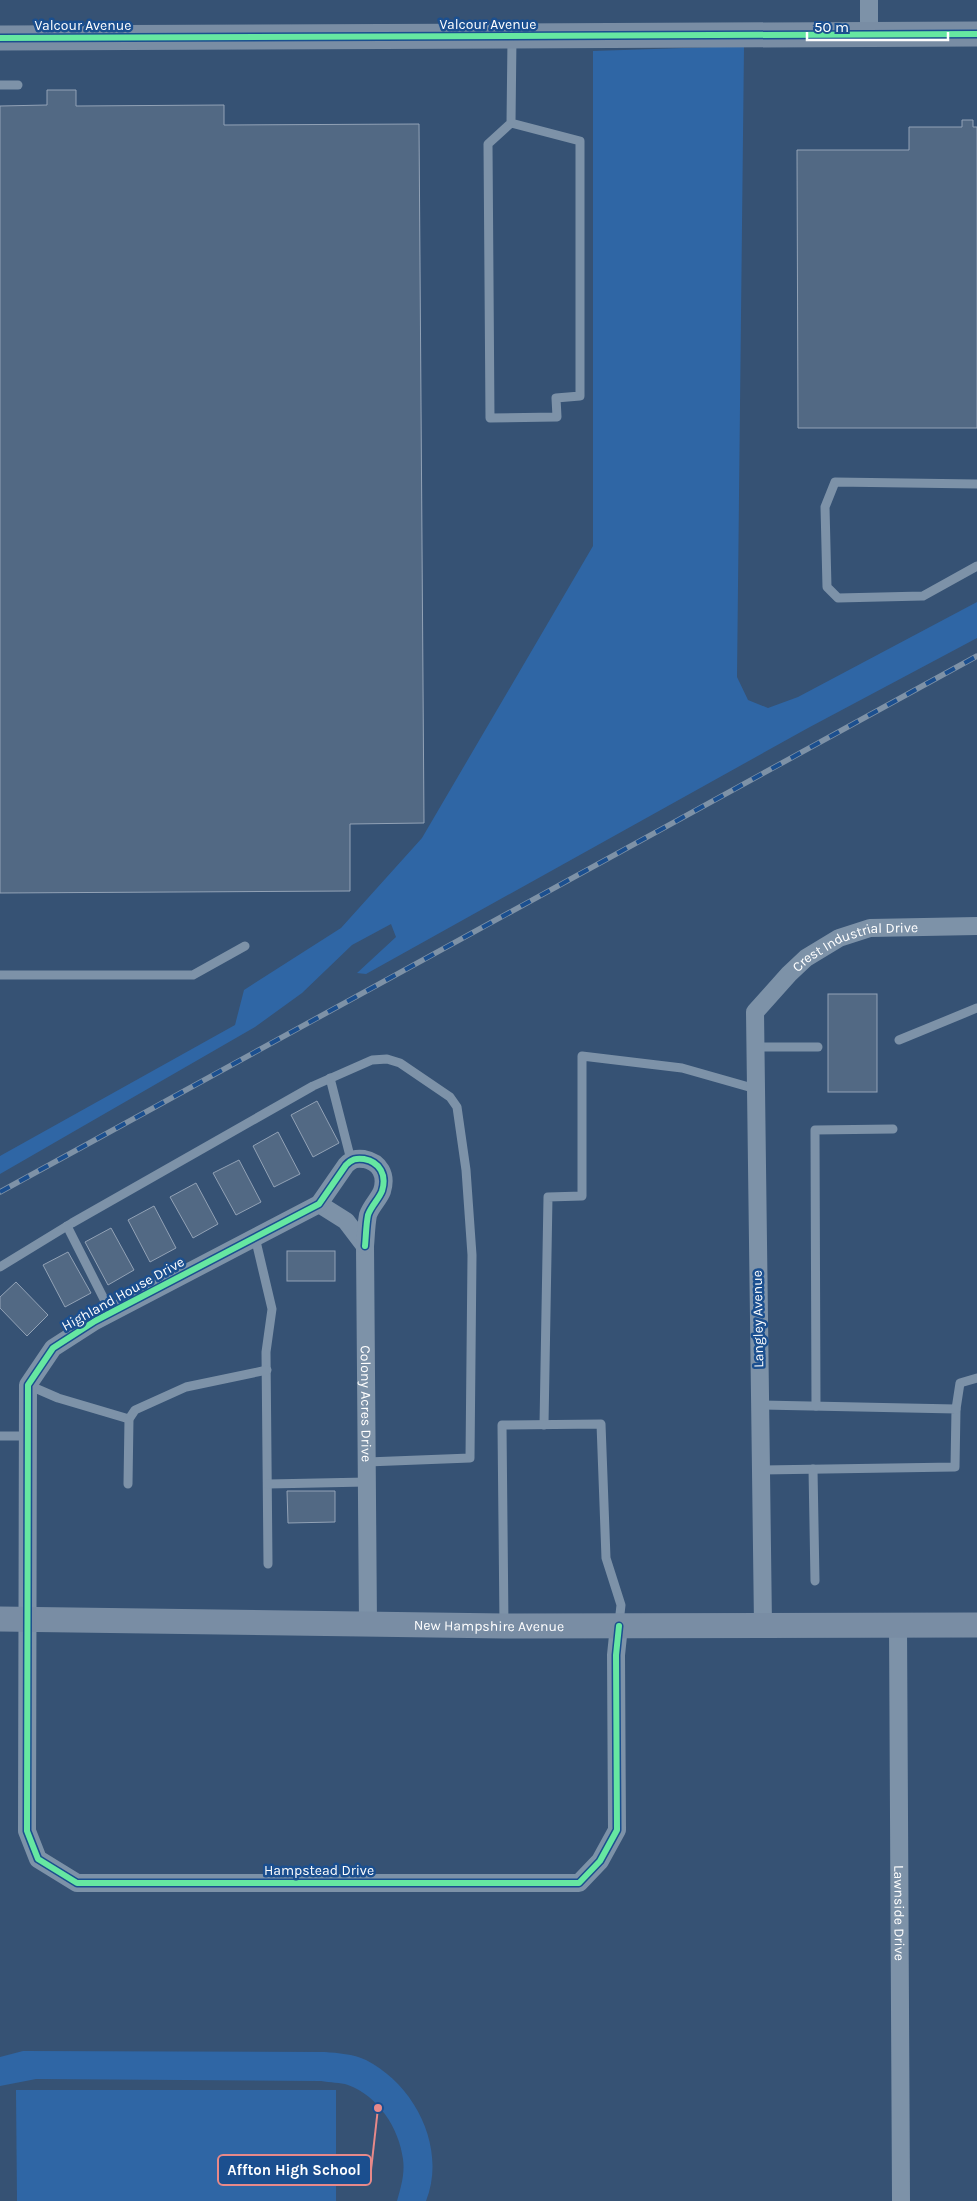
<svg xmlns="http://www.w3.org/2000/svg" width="977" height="2201" viewBox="0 0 977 2201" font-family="Karla,sans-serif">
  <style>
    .green { fill: #2f66a5 }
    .building { fill: #526984; stroke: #92a2b6 }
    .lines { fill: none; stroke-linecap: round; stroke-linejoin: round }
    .lane { stroke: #7d92a8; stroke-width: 9 }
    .street { stroke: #7d92a8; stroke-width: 18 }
    .secondary { stroke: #798da4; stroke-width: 25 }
    .rail-casing { stroke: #7e92a7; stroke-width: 5.5 }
    .rail { stroke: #1b4f8f; stroke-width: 4; stroke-dasharray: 11; stroke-linecap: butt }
    .cycleway-casing { stroke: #1b4f8f; stroke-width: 9 }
    .cycleway { stroke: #66e7a1; stroke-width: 6 }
    .labels { text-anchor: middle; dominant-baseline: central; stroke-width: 5; stroke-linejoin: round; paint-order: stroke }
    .street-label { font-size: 14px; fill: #fff; stroke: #1b4f8f }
    .leader { fill: none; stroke: #e88989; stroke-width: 2 }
    .callout-dot { fill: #e88989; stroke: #1b4f8f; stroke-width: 2 }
    .callout { fill: #1b4f8f; stroke: #e88989; stroke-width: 2 }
    .callout-label { font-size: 15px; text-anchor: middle; font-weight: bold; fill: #fff }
  </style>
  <rect width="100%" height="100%" fill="#365274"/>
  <g class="green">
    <polygon points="744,46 737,677 748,700 768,708 798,697 977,602 977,638 808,728 366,974 357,973 396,937 391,924 352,945 302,993 255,1027 0,1174 0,1156 235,1025 244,990 341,928 422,838 593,546 593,51"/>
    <path d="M23,2051L325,2052C338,2053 353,2054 366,2060C415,2085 447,2148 426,2201H397C401,2187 405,2174 403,2159C399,2128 378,2096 348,2085C340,2082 330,2083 321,2081L36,2079L0,2086V2057Z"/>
    <polygon points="16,2090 336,2090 336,2201 17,2201"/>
  </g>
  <g class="building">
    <polygon points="47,90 76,90 76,106 224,105 224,125 419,124 424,823 350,824 350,891 0,893 0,106 47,105"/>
    <polygon points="962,120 973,120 973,127 977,127 977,428 798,428 797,150 909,150 909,127 962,127"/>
    <rect x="828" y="994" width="49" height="98"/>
    <polygon points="317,1101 339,1143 313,1157 291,1115"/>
    <polygon points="278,1132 300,1174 274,1187 253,1146"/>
    <polygon points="239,1160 261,1202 236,1215 213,1173"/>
    <polygon points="196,1183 218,1224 193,1238 170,1197"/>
    <polygon points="154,1206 176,1248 150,1262 128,1220"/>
    <polygon points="111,1228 134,1270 108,1285 85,1242"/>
    <rect x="287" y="1251" width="48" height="30"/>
    <polygon points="68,1252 91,1293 65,1307 43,1265"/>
    <polygon points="16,1282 48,1315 27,1336 0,1308 0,1297"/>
    <polygon points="287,1491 335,1491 335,1522 288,1523"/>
  </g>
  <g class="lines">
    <g class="lane">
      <polyline points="0,85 18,85"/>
      <polyline points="511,123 580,141 580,396 556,398 557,417 490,418 488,144 511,123 512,38"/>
      <polyline points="977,484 835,482 825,507 827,587 838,598 923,596 977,566"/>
      <polyline points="0,975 193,975 245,946"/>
      <polyline points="899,1040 977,1008"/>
      <polyline points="755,1047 818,1047"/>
      <polyline points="330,1078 351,1160"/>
      <polyline points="67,1226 111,1313"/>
      <polyline points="255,1237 272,1309 266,1352 268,1564"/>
      <polyline points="0,1267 72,1223 313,1086 372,1060 387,1059 400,1063 450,1097 457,1107 466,1170 472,1255 470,1458 367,1462"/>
      <polyline points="28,1385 58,1398 129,1419"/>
      <polyline points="759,1405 956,1409 955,1467 760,1470"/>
      <polyline points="816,1406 815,1130 893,1129"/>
      <polyline points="956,1409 960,1383 977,1378"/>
      <polyline points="544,1425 548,1197 582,1196 582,1056 682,1068 756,1089"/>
      <polyline points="0,1436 28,1436"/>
      <polyline points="813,1469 815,1581"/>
      <polyline points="128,1484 129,1419 135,1410 186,1387 267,1370"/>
      <polyline points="268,1484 367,1482"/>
      <polyline points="504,1625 502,1425 601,1424 606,1558 621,1605 619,1623"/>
    </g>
    <g class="street">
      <polyline points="869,35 869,0"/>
      <path id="s1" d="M319,1204L346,1221L365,1246L368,1625"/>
      <path d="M365,1246C366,1236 366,1225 368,1215C371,1206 379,1199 382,1191C387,1175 380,1162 364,1159C356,1158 352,1159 346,1165L319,1204L95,1321L53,1348L28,1385L27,1831L38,1859L77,1883H579L600,1861L617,1830L616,1655L619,1626"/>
      <path id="s2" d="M898,1624L901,2201"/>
      <path id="s3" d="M763,1625L755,1012L789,974L806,958L839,938L870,928L977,926"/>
    </g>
    <g class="secondary">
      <polyline points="0,38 977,34"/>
      <path id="s4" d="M0,1619L504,1626L977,1625"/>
    </g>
    <defs>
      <polyline id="rail" points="0,1192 977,656"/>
    </defs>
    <use href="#rail" class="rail-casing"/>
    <use href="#rail" class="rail"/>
    <defs>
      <g id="cycleway">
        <polyline points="0,38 977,34"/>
        <path d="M365,1246C366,1236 366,1225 368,1215C371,1206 379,1199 382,1191C387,1175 380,1162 364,1159C356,1158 352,1159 346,1165L319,1204L95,1321L53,1348L28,1385L27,1831L38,1859L77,1883H579L600,1861L617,1830L616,1655L619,1626"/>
      </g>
    </defs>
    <use href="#cycleway" class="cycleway-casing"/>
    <use href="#cycleway" class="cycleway"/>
  </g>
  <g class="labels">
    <g class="street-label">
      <text x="488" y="24">Valcour Avenue</text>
      <text x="83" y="25">Valcour Avenue</text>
      <text stroke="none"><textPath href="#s3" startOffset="739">Crest Industrial Drive</textPath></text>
      <text transform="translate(123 1294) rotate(-29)">Highland House Drive</text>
      <text transform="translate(758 1319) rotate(-91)">Langley Avenue</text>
      <text stroke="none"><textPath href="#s1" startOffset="221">Colony Acres Drive</textPath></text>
      <text stroke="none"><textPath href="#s4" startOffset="489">New Hampshire Avenue</textPath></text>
      <text x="319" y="1870">Hampstead Drive</text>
      <text stroke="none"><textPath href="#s2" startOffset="289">Lawnside Drive</textPath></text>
    </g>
  </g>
  <path class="leader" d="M378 2108L371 2170"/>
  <circle class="callout-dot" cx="378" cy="2108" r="5"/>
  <rect class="callout" x="218" y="2155" width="153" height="30" rx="5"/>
  <g class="callout-label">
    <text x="294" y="2175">Affton High School</text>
  </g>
  <path d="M807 32v8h141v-8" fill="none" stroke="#ffffff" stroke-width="2.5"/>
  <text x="814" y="32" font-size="15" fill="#ffffff" stroke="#1b4f8f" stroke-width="4" paint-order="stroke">50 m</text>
</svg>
